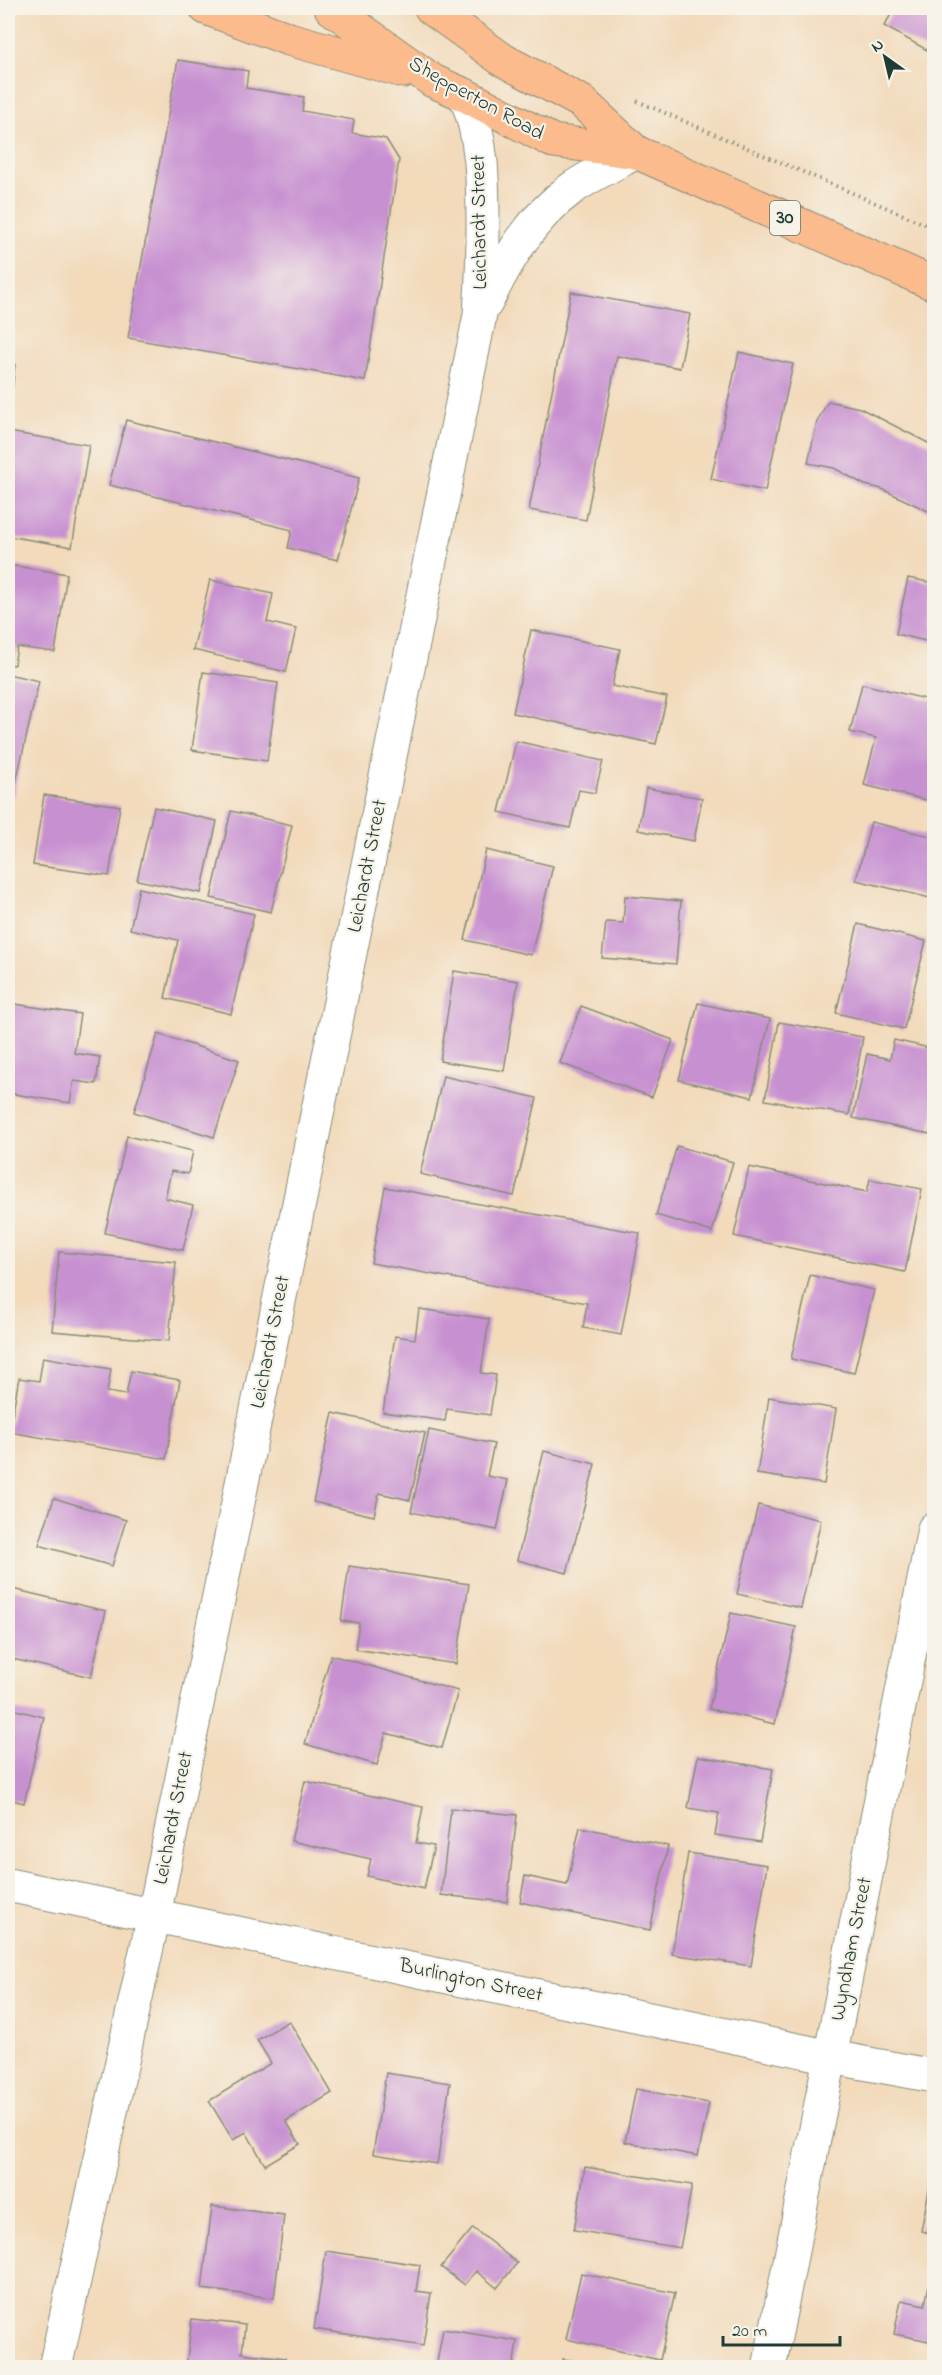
<svg xmlns="http://www.w3.org/2000/svg" width="942" height="2375" viewBox="0 0 942 2375" font-family="'Indie Flower',sans-serif">
  <style>
    .building { fill: #c790d1 }
    .lines { fill: none; stroke-linecap: round; stroke-linejoin: round }
    .minor-casing { stroke: #888c78; stroke-width: 35 }
    .highway-casing { stroke: #888c78; stroke-width: 35 }
    .path { stroke: #888c78; stroke-width: 4; stroke-dasharray: 1.5 4.5; stroke-linecap: butt }
    .minor { stroke: #fff; stroke-width: 33 }
    .highway { stroke: #fbbb8d; stroke-width: 33 }
    .labels { text-anchor: middle; dominant-baseline: central; stroke-width: 4.5; stroke-linejoin: round; paint-order: stroke }
    .shield { fill: #f7f3e8; stroke: #60746a; stroke-width: 1.5 }
    .shield-label { font-size: 20px; font-weight: bold; fill: #1f3d34 }
    .street-label { font-size: 21px; fill: #1f3d34; stroke: #f7f3e8 }
  </style>
  <rect width="100%" height="100%" fill="#f7f3e8"/>
  <filter id="ink" filterUnits="userSpaceOnUse"><feTurbulence type="fractalNoise" baseFrequency=".0167" numOctaves="2"/><feDisplacementMap in="SourceGraphic" scale="12" xChannelSelector="R" yChannelSelector="G"/><feConvolveMatrix kernelMatrix="1 2 1 2 8 2 1 2 1" color-interpolation-filters="sRGB"/></filter>
  <filter id="wash" filterUnits="userSpaceOnUse"><feTurbulence type="fractalNoise" baseFrequency=".008" numOctaves="4" result="noise"/><feDisplacementMap in="SourceGraphic" scale="24" xChannelSelector="R" yChannelSelector="G"/><feGaussianBlur stdDeviation="1.35" result="paint"/><feColorMatrix in="noise" values="0 0 0 0 0 0 0 0 0 0 0 0 0 0 0 0 0 1.4 0 .05"/><feComposite in="paint" operator="in"/></filter>
  <g filter="url(#wash)">
    <rect width="100%" height="100%" fill="#f2dabb"/>
    <g id="blocks">
      <g class="building">
        <polygon points="895,8 934,8 934,54 884,26"/>
        <polygon points="178,60 248,71 246,88 304,97 302,111 354,120 352,133 386,139 399,160 365,381 128,338"/>
        <polygon points="571,292 690,314 680,368 617,356 586,520 529,510"/>
        <polygon points="739,352 793,364 765,491 711,479"/>
        <polygon points="8,363 15,364 9,421 8,421"/>
        <polygon points="828,401 860,408 934,446 934,514 882,489 865,485 834,468 808,463 817,422"/>
        <polygon points="126,420 359,478 338,560 288,548 292,530 109,485"/>
        <polygon points="8,432 89,445 72,547 8,536"/>
        <polygon points="8,565 67,574 55,652 17,647 14,665 8,664"/>
        <polygon points="908,578 934,583 934,643 896,634"/>
        <polygon points="210,580 273,594 267,622 296,629 286,672 193,650"/>
        <polygon points="531,630 620,649 612,686 667,697 656,744 513,713"/>
        <polygon points="203,672 278,683 267,761 192,750"/>
        <polygon points="8,674 39,681 12,800 8,799"/>
        <polygon points="862,684 934,701 934,802 864,785 876,738 850,732"/>
        <polygon points="516,741 603,761 595,793 579,790 570,828 499,812"/>
        <polygon points="646,788 702,798 694,841 638,830"/>
        <polygon points="44,795 120,806 109,876 33,865"/>
        <polygon points="154,807 217,821 201,893 137,880"/>
        <polygon points="231,811 292,825 271,912 211,898"/>
        <polygon points="871,822 934,837 934,899 856,880"/>
        <polygon points="486,850 553,866 531,955 465,940"/>
        <polygon points="139,888 254,914 231,1014 165,998 178,940 130,929"/>
        <polygon points="625,896 681,901 676,964 602,958 606,922 623,923"/>
        <polygon points="858,924 926,941 904,1029 836,1013"/>
        <polygon points="454,971 518,981 504,1071 440,1061"/>
        <polygon points="8,1003 80,1014 74,1053 100,1057 96,1084 74,1081 70,1103 8,1093"/>
        <polygon points="698,1003 770,1019 752,1097 679,1080"/>
        <polygon points="581,1006 673,1040 652,1097 560,1063"/>
        <polygon points="779,1022 863,1037 849,1115 765,1100"/>
        <polygon points="158,1034 239,1060 214,1137 134,1112"/>
        <polygon points="894,1040 934,1049 934,1111 930,1134 853,1118 867,1054 890,1059"/>
        <polygon points="443,1076 537,1098 514,1196 420,1174"/>
        <polygon points="127,1136 193,1151 188,1174 171,1171 165,1198 193,1205 183,1250 105,1233"/>
        <polygon points="677,1146 733,1162 712,1232 656,1215"/>
        <polygon points="749,1167 867,1192 870,1179 922,1189 905,1272 734,1236"/>
        <polygon points="385,1187 640,1233 621,1335 583,1328 587,1303 371,1263"/>
        <polygon points="59,1252 176,1262 169,1341 52,1331"/>
        <polygon points="810,1275 874,1290 854,1373 791,1359"/>
        <polygon points="419,1309 489,1319 481,1373 496,1375 490,1415 447,1409 445,1421 383,1412 395,1336 415,1339"/>
        <polygon points="43,1357 111,1369 107,1392 126,1395 131,1371 180,1380 166,1459 9,1432 19,1378 39,1381"/>
        <polygon points="769,1397 836,1409 824,1484 757,1474"/>
        <polygon points="333,1413 425,1433 410,1500 379,1493 374,1516 313,1502"/>
        <polygon points="429,1430 494,1444 487,1476 508,1480 497,1530 411,1512"/>
        <polygon points="544,1451 595,1464 567,1573 517,1560"/>
        <polygon points="54,1498 126,1520 112,1566 39,1545"/>
        <polygon points="758,1505 821,1520 801,1608 737,1594"/>
        <polygon points="349,1566 469,1584 456,1664 355,1649 359,1623 341,1621"/>
        <polygon points="8,1588 106,1611 91,1677 8,1658"/>
        <polygon points="731,1613 796,1627 775,1724 709,1709"/>
        <polygon points="331,1655 458,1691 442,1748 386,1733 377,1765 305,1744"/>
        <polygon points="8,1708 44,1717 24,1803 8,1799"/>
        <polygon points="698,1756 773,1769 760,1842 715,1835 719,1813 688,1808"/>
        <polygon points="305,1781 423,1807 416,1843 434,1846 424,1889 367,1876 371,1859 291,1841"/>
        <polygon points="451,1808 517,1815 507,1902 441,1895"/>
        <polygon points="580,1827 668,1846 650,1930 520,1902 525,1876 567,1885"/>
        <polygon points="688,1853 767,1865 751,1966 672,1954"/>
        <polygon points="289,2021 332,2093 286,2121 300,2144 265,2165 246,2132 233,2140 209,2101 271,2063 257,2040"/>
        <polygon points="386,2073 450,2083 437,2164 373,2154"/>
        <polygon points="636,2089 709,2103 698,2156 625,2142"/>
        <polygon points="585,2167 692,2185 680,2248 574,2230"/>
        <polygon points="933,2169 934,2170 934,2234 921,2231"/>
        <polygon points="212,2206 284,2215 274,2298 202,2289"/>
        <polygon points="473,2228 517,2263 497,2288 476,2271 465,2285 441,2267"/>
        <polygon points="326,2251 420,2265 416,2291 431,2293 423,2346 314,2329"/>
        <polygon points="933,2264 934,2342 894,2334 901,2300 925,2305"/>
        <polygon points="581,2273 675,2293 660,2360 566,2339"/>
        <polygon points="192,2319 245,2325 242,2353 285,2358 284,2368 186,2368"/>
        <polygon points="443,2329 517,2341 513,2368 436,2368"/>
        <polygon points="563,2359 609,2366 609,2368 562,2368"/>
      </g>
    </g>
  </g>
  <g filter="url(#ink)">
    <use href="#blocks" fill-opacity="0" stroke="#888c78" stroke-width="1.5"/>
    <g class="lines">
      <defs>
        <g id="minor">
          <path d="M486,303C507,260 531,218 571,189C591,175 615,164 636,152"/>
          <polyline points="8,1885 831,2057 934,2076"/>
          <path d="M55,2368L154,1915L480,315C482,286 483,257 483,227C483,183 483,137 465,95"/>
          <polyline points="769,2368 934,1529"/>
        </g>
        <g id="highway">
          <polyline points="206,8 289,39 403,71"/>
          <polyline points="331,8 433,81 465,95 553,141 636,152 934,284"/>
          <polyline points="431,8 503,60 582,102 636,152"/>
        </g>
      </defs>
      <use href="#minor" class="minor-casing"/>
      <use href="#highway" class="highway-casing"/>
      <polyline class="path" points="637,101 934,228"/>
      <use href="#minor" class="minor"/>
      <use href="#highway" class="highway"/>
    </g>
  </g>
  <g class="labels">
    <rect class="shield" x="770" y="201" width="30" height="34" rx="4.5"/>
    <g class="shield-label">
      <text x="785" y="218">30</text>
    </g>
    <g class="street-label">
      <text transform="translate(476 99) rotate(29)">Shepperton Road</text>
      <text transform="translate(480 222) rotate(-91)">Leichardt Street</text>
      <text transform="translate(368 866) rotate(-79)">Leichardt Street</text>
      <text transform="translate(271 1342) rotate(-79)">Leichardt Street</text>
      <text transform="translate(174 1818) rotate(-79)">Leichardt Street</text>
      <text transform="translate(852 1949) rotate(-79)">Wyndham Street</text>
      <text transform="translate(471 1981) rotate(12)">Burlington Street</text>
    </g>
  </g>
  <rect width="942" height="2375" fill="none" stroke="#f7f3e8" stroke-width="30"/>
  <g transform="translate(885 57) rotate(326)" stroke="#f7f3e8" stroke-width="4.5" paint-order="stroke">
  <path d="M0-4.5L10 22L0 15L-10 22Z" fill="#1f3d34"/>
  <text y="-9" font-size="16" font-weight="bold" text-anchor="middle" fill="#1f3d34">N</text>
  </g>
  <path d="M723 2336v9h117v-9" fill="none" stroke="#1f3d34" stroke-width="3"/>
  <text x="732" y="2336" font-size="18" fill="#1f3d34" stroke="#f7f3e8" stroke-width="4.5" paint-order="stroke">20 m</text>
</svg>
